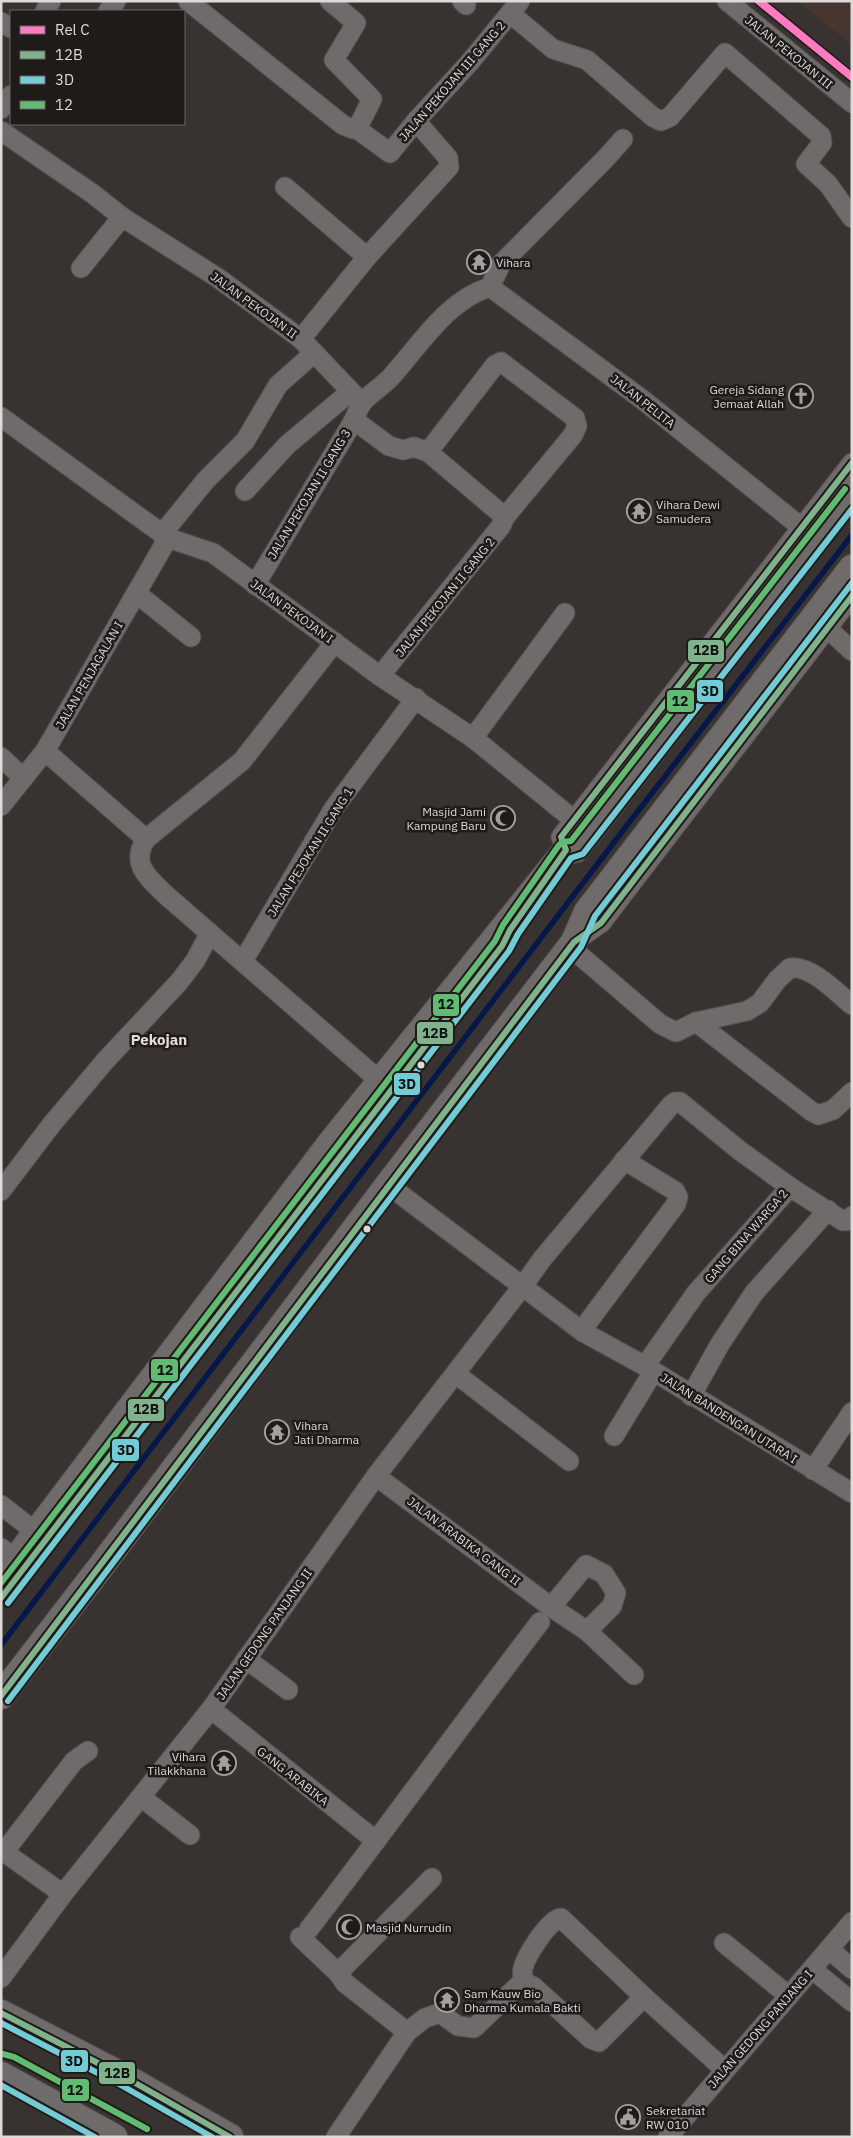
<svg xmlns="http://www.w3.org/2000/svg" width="853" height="2138" viewBox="0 0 853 2138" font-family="'IBM Plex Sans',sans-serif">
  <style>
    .commercial { fill: #47362f }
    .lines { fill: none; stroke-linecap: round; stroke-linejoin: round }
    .stream { stroke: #06174a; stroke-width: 5.5 }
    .street-casing { stroke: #55514f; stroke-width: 21 }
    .secondary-casing { stroke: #55514f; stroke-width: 28 }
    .street { stroke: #6f6b6a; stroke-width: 19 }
    .secondary { stroke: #6f6b6a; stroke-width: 26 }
    .bus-1-casing { stroke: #1f1b19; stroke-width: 10 }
    .bus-2-casing { stroke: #1f1b19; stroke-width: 10 }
    .bus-3-casing { stroke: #1f1b19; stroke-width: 10 }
    .bus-1 { stroke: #80b28b; stroke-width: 6 }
    .bus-2 { stroke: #73cbd5; stroke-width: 6 }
    .bus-3 { stroke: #62bb72; stroke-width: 6 }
    .rail-1-casing { stroke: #1f1b19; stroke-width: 11 }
    .rail-1 { stroke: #fe7ac1; stroke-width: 8 }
    .bus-dot { fill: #dfd9d7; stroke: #1f1b19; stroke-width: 2 }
    .labels { text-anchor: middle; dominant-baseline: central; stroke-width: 5; stroke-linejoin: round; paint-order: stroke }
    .street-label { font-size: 12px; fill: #dfd9d7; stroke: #1f1b19 }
    .poi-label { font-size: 12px; fill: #dfd9d7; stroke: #1f1b19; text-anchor: start }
    .quarter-label { font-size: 15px; font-weight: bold; fill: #e8dbd7; stroke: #1f1b19 }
    .line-badge { stroke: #1f1b19; stroke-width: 2 }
    .pale-badge-label { font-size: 14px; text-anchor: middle; font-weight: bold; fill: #111 }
  </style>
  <rect width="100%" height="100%" fill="#383331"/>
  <polygon class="commercial" points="798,1 852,1 852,45"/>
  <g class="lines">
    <polyline class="stream" points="1,1645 628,824 852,535"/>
    <defs>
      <g id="street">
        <polyline points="188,1 343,125 353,129 357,129 390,153 416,121 470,62 520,1"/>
        <polyline points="330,1 356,23 334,60 372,99 357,129"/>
        <polyline points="462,1 466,5"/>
        <polyline points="727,1 852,103"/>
        <polyline points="45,11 51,1"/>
        <polyline points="108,11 116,1"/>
        <polyline points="511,14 553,49 587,60 653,117 661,121 670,117 725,53 821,136 822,143 806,164 828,184 852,218"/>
        <polyline points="1,22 11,28"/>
        <polyline points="1,109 11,95"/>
        <polyline points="1,131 93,194 122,217 218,278 301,339 362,403"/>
        <polyline points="285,187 367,257"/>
        <polyline points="81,268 122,217"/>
        <polyline points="490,287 501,264 607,157 623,139"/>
        <polyline points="301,339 367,257 449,167 448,158 416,121"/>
        <polyline points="1,417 168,538 213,553 380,676 473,738 574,820"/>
        <polyline points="354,420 389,446 403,450 414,447 428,452 505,517 501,526 380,676"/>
        <polyline points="428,452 495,365 501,362 575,418 577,426 573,435 505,517"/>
        <polyline points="245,491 287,445 350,392"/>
        <polyline points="162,534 206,480 245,441 278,385 314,353"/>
        <path d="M255,585L354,420C356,415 359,407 362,403C370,393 383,386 391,377C420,345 447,300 490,287L643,400L801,527"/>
        <polyline points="136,593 191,637"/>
        <polyline points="827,628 852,651"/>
        <polyline points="473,738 565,613"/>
        <polyline points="45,751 146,839 242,761 335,642"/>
        <polyline points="1,757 23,778"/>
        <polyline points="1,806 45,751 168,538"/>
        <path d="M146,839C129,865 150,879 167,896L380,1081"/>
        <polyline points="566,850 561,837 852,463"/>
        <polyline points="574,942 601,923 852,596"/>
        <path d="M570,947L660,1024L676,1032L696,1022L747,1011L760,1003L777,980L790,968C811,965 836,992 852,1005"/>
        <polyline points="243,961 334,808 416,698"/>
        <polyline points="696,1022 811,1111 818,1115 833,1110 852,1092"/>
        <polyline points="388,1185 583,1332 645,1366 852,1493"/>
        <polyline points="1,1191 52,1124 105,1061 179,982 195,961 210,933"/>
        <polyline points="583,1332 588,1322 676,1204 678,1197 675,1191 624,1160"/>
        <polyline points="645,1366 696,1293 790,1187"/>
        <polyline points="456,1374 569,1461"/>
        <polyline points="691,1396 720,1344 754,1293 828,1210"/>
        <polyline points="614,1436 653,1372"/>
        <polyline points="813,1470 852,1412"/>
        <polyline points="376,1476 551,1607 587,1631 634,1675"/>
        <polyline points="1,1505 37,1533"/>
        <polyline points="1,1548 16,1560"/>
        <polyline points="551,1607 586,1565 604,1574 616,1593 612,1606 587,1631"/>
        <polyline points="246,1659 288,1690"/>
        <polyline points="211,1709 376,1841"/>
        <polyline points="141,1797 190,1835"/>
        <polyline points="63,1894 4,1852 74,1761 88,1751"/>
        <path d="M309,1929C387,1828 462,1724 540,1622"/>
        <polyline points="300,1937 338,1973 345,1983 407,2032"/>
        <polyline points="724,1943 789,1996"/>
        <polyline points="829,1949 852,1969"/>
        <polyline points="812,1969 852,2002"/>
        <polyline points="338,1973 432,1878"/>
        <polyline points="1,1978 63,1894 211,1709 376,1476 522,1287 543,1258 671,1105 675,1102 680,1102 739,1150 790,1187 843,1221 847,1221 852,1216"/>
        <path d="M523,1981C523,1977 522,1972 523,1968C526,1956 549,1919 561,1918L644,1997L725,2070"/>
        <polyline points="336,2137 407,2032 425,2018 440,2013 458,2026 474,2028 523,1981 534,1987 591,2039 599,2042 644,1997"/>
        <polyline points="668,2137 852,1922"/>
      </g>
      <g id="secondary">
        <polyline points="1,1579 329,1145 566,850 576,849 591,830 852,494"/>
        <polyline points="1,1696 99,1569 388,1185 574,942 587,912 852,568"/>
        <polyline points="1,2013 123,2076 230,2137"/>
        <polyline points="1,2075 114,2137"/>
      </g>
    </defs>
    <use href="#street" class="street-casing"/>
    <use href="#secondary" class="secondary-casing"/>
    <use href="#street" class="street"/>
    <use href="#secondary" class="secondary"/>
    <defs>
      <g id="bus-1">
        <polyline points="1,1598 502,946 510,930 566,850 561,837 852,463"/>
        <polyline points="1,1696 574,942 601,923 852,596"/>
        <polyline points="1,2013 123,2076 230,2137"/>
      </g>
      <g id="bus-2">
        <polyline points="8,1603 509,951 518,934 571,858 583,854 852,509"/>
        <polyline points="8,1701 581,947 595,916 852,583"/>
        <polyline points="1,2023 119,2084 212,2137"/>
        <polyline points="1,2085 95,2137"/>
      </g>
      <g id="bus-3">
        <polyline points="1,1583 495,941 503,925 559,845 563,842 571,841 845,489"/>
        <polyline points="3,2054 14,2057 147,2129"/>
      </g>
    </defs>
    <use href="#bus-1" class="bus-1-casing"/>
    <use href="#bus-2" class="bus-2-casing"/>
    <use href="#bus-3" class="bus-3-casing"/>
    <use href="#bus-1" class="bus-1"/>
    <use href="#bus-2" class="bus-2"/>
    <use href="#bus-3" class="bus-3"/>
    <defs>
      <polyline id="rail-1" points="759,1 852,77"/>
    </defs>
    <use href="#rail-1" class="rail-1-casing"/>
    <use href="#rail-1" class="rail-1"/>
  </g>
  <defs>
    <symbol id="temple-ring" viewBox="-11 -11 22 22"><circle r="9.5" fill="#1f1b19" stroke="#a59f9d" stroke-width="1.5"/><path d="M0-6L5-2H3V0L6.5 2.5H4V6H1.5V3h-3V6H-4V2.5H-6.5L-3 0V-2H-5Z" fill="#a59f9d"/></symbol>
    <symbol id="church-ring" viewBox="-11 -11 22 22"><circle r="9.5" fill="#1f1b19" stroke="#a59f9d" stroke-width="1.5"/><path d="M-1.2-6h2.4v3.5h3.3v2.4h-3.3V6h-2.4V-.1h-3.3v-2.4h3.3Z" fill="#a59f9d"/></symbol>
    <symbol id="mosque-ring" viewBox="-11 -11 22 22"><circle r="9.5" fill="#1f1b19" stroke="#a59f9d" stroke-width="1.5"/><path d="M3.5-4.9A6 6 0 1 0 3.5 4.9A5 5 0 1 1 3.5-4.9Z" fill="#a59f9d"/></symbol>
    <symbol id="civic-ring" viewBox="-11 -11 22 22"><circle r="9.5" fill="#1f1b19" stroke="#a59f9d" stroke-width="1.5"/><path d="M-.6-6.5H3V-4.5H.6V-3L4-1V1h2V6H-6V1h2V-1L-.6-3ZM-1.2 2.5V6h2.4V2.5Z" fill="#a59f9d"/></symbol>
  </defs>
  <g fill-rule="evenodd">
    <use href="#temple-ring" x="465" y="248" width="28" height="28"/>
    <use href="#church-ring" x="787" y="382" width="28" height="28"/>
    <use href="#temple-ring" x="625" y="497" width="28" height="28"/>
    <use href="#mosque-ring" x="489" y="804" width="28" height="28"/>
    <use href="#temple-ring" x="263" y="1418" width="28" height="28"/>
    <use href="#temple-ring" x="210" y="1749" width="28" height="28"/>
    <use href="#mosque-ring" x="335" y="1913" width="28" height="28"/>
    <use href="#temple-ring" x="433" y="1986" width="28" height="28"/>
    <use href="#civic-ring" x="614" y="2103" width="28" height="28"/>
  </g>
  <g class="bus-dot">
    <circle cx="421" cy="1065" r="4.5"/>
    <circle cx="367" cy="1229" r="4.5"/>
  </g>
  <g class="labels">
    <g class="street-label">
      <text transform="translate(789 52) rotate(39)">JALAN PEKOJAN III</text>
      <text transform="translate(452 81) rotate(-49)">JALAN PEKOJAN III GANG 2</text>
      <text transform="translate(254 305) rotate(36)">JALAN PEKOJAN II</text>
      <text transform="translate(643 401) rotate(38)">JALAN PELITA</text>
      <text transform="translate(309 494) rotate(-59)">JALAN PEKOJAN II GANG 3</text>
      <text transform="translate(445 597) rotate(-51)">JALAN PEKOJAN II GANG 2</text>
      <text transform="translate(292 611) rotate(36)">JALAN PEKOJAN I</text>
      <text transform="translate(89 675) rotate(-60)">JALAN PENJAGALAN I</text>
      <text transform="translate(310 852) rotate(-58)">JALAN PEJOKAN II GANG 1</text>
      <text transform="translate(746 1236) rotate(-49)">GANG BINA WARGA 2</text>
      <text transform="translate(729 1418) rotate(32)">JALAN BANDENGAN UTARA I</text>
      <text transform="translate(464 1541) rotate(37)">JALAN ARABIKA GANG II</text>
      <text transform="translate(264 1634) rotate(-55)">JALAN GEDONG PANJANG II</text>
      <text transform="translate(293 1776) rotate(38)">GANG ARABIKA</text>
      <text transform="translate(760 2029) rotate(-49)">JALAN GEDONG PANJANG I</text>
    </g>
    <g class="poi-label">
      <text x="496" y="262">Vihara</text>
      <text x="784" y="389" text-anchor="end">Gereja Sidang<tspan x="784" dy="14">Jemaat Allah</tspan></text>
      <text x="656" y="504">Vihara Dewi<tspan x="656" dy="14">Samudera</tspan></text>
      <text x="486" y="811" text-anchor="end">Masjid Jami<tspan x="486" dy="14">Kampung Baru</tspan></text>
      <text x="294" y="1425">Vihara<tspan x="294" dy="14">Jati Dharma</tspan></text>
      <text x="206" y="1756" text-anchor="end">Vihara<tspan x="206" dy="14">Tilakkhana</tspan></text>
      <text x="366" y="1927">Masjid Nurrudin</text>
      <text x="464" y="1993">Sam Kauw Bio<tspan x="464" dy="14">Dharma Kumala Bakti</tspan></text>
      <text x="646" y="2110">Sekretariat<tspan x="646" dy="14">RW 010</tspan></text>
    </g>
    <g class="quarter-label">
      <text x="159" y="1039">Pekojan</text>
    </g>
  </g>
  <g class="line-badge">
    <rect x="687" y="639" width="38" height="24" rx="5" fill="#80b28b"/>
    <rect x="696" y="679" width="28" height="24" rx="5" fill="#73cbd5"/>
    <rect x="666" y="689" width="29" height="24" rx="5" fill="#62bb72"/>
    <rect x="432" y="993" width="28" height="24" rx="5" fill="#62bb72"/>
    <rect x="416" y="1021" width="38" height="24" rx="5" fill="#80b28b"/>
    <rect x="393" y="1072" width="28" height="24" rx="5" fill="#73cbd5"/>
    <rect x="150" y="1358" width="29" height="24" rx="5" fill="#62bb72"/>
    <rect x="127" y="1398" width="38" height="24" rx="5" fill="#80b28b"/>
    <rect x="111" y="1438" width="29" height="24" rx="5" fill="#73cbd5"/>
    <rect x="60" y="2049" width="29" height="24" rx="5" fill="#73cbd5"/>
    <rect x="98" y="2061" width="38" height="24" rx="5" fill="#80b28b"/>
    <rect x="61" y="2078" width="29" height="24" rx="5" fill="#62bb72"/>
  </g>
  <g class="pale-badge-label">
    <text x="706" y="655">12B</text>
    <text x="710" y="696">3D</text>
    <text x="680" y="706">12</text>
    <text x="446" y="1009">12</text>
    <text x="435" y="1038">12B</text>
    <text x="407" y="1089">3D</text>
    <text x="165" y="1375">12</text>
    <text x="146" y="1414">12B</text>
    <text x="126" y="1455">3D</text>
    <text x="74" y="2066">3D</text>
    <text x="117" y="2078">12B</text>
    <text x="75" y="2095">12</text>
  </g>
  <rect width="853" height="2138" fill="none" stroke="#dfd9d7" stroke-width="5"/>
  <rect x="10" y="10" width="175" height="115" fill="#1f1b19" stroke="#6c6765"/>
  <rect x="20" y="26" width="25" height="8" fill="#fe7ac1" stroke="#6c6765"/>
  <text x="55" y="35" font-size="15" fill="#dfd9d7">Rel C</text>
  <rect x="20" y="51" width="25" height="8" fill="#80b28b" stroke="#6c6765"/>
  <text x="55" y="60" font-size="15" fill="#dfd9d7">12B</text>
  <rect x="20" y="76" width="25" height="8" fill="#73cbd5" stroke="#6c6765"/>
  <text x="55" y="85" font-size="15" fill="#dfd9d7">3D</text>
  <rect x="20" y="101" width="25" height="8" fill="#62bb72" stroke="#6c6765"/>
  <text x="55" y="110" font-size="15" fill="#dfd9d7">12</text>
</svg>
